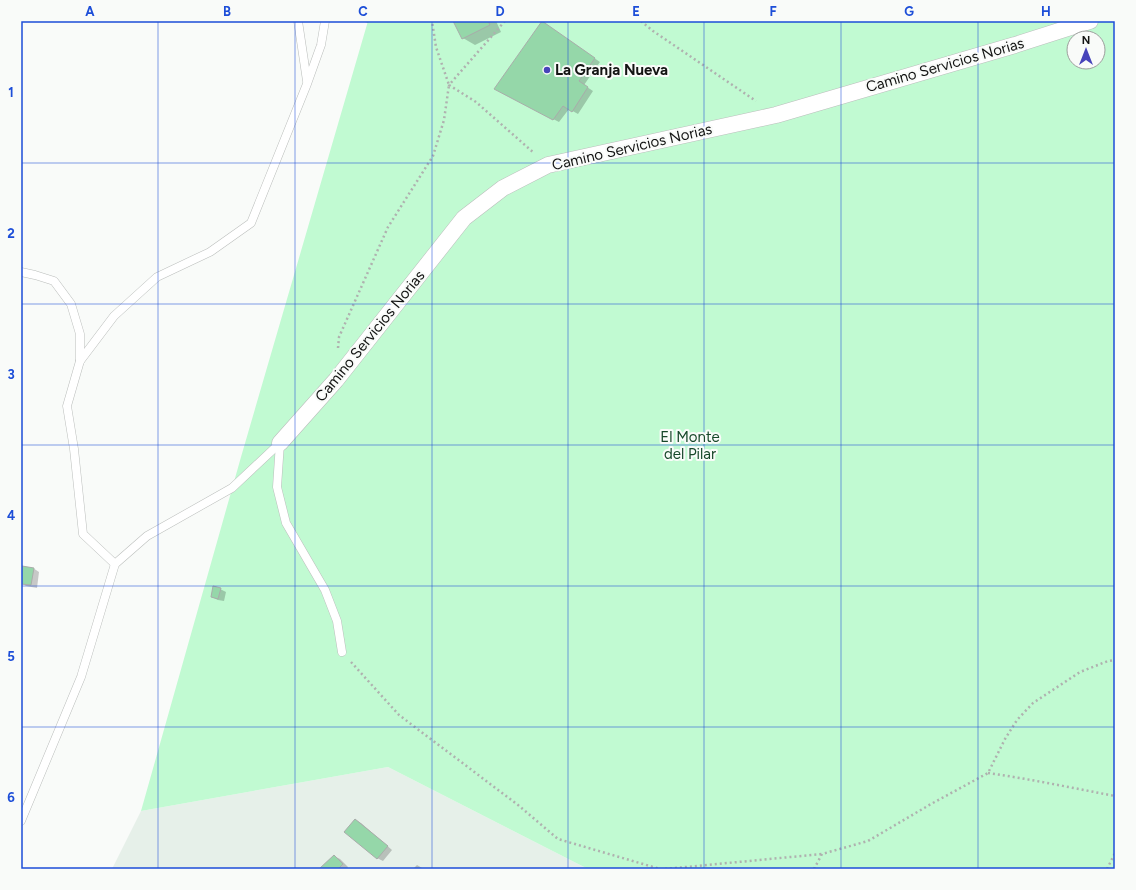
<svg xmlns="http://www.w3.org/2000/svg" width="1136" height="890" viewBox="0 0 1136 890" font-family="Figtree,sans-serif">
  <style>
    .built { fill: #e6f0e9 }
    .green { fill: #c1fad2; fill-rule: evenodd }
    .shadow { fill: #0003 }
    .building { fill: #95d7a9; stroke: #a9acaa }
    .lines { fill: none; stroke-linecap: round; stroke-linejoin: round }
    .service-casing { stroke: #bbbebc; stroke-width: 9 }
    .minor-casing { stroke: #bbbebc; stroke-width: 17 }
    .path { stroke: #afb1af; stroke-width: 2.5; stroke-dasharray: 2 3; stroke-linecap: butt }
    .service { stroke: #fff; stroke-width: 8 }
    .minor { stroke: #fff; stroke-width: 16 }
    .grid { fill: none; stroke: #1d4ed8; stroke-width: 1; stroke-opacity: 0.55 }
    .poi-dot { fill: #4744ba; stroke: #f9fbf9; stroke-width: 1.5 }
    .labels { text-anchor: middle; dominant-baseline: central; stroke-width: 4; stroke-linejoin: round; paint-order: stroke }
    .street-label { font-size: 15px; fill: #131413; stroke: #f9fbf9 }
    .poi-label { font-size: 15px; font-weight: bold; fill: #131413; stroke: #f9fbf9; text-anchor: start }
    .park-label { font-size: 15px; fill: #17482a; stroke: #f9fbf9 }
    .neatline { fill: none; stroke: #1d4ed8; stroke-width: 1.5 }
    .grid-label { font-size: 13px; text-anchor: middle; font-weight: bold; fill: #1d4ed8 }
  </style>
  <rect width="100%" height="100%" fill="#f9fbf9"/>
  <polygon class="built" points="388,767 588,869 112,869 141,811"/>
  <path class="green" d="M368,21H1115V869H588L388,767L141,811L241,457ZM1074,38H1098V62H1074Z"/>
  <g class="shadow">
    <polygon points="362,21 369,21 368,23"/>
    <polygon points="454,21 496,21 501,32 475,45 463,38"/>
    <polygon points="547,26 600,62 584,85 593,91 578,114 569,109 559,122 500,92"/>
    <polygon points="22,567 33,568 39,572 37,588 26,586 21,583"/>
    <polygon points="220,589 226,592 224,601 218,600 212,597"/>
    <polygon points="356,820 361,823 392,850 383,861 377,858"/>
    <polygon points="334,856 340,859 348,867 347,869 321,869"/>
    <polygon points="417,865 422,868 423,869 413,869"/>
  </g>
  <g class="building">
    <polygon points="453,21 488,21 490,25 462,39"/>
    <polygon points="542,21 595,58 579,81 588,87 572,112 563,106 553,120 494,89"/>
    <polygon points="22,566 34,568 31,585 21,584"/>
    <polygon points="213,586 221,588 218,599 211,597"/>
    <polygon points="355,819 388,846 377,859 344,832"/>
    <polygon points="334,855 343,864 338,869 319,869"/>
  </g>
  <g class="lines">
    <defs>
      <g id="service">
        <polyline points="298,21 307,81"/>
        <polyline points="21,272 35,275 54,281 71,304 80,334 80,361"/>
        <polyline points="280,443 277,487 286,523 325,590 337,621 342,652"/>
        <polyline points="115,564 83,534 74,449 67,406 80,361 114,316 157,277 210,252 251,223 307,84 321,45 325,21"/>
        <polyline points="21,821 81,677 115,564 147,536 232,488 280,443"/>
      </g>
      <polyline id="minor" points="280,443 336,380 464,218 503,188 548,165 776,115 1015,45 1090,21"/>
    </defs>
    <use href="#service" class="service-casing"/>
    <use href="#minor" class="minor-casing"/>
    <g class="path">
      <polyline points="505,21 449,85 476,102 534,153"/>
      <polyline points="641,21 653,31 756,101"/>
      <polyline points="338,348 339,337 388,227 433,156 444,120 449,85 436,47 432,21"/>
      <polyline points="351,662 399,715 518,805 558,839 660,869"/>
      <path d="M988,773C1030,779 1073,788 1115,796"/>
      <polyline points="665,869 822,854"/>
      <polyline points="814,869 822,854 868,841 931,804 988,773 1005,739 1017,720 1033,703 1080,672 1108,661 1115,660"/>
      <polyline points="1107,869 1115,853"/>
    </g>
    <use href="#service" class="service"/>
    <use href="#minor" class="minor"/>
  </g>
  <path class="grid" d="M158,21V869M295,21V869M432,21V869M568,21V869M704,21V869M841,21V869M978,21V869M21,163H1115M21,304H1115M21,445H1115M21,586H1115M21,727H1115"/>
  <circle class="poi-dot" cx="547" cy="70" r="4"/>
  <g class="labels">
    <g class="street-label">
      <text transform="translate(945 65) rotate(-16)">Camino Servicios Norias</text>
      <text transform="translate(632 147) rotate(-13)">Camino Servicios Norias</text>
      <text transform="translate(370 336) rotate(-51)">Camino Servicios Norias</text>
    </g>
    <g class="poi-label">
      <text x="555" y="70">La Granja Nueva</text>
    </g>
    <g class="park-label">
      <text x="690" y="437">El Monte<tspan x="690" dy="17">del Pilar</tspan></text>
    </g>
  </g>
  <rect width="1136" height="890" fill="none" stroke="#f9fbf9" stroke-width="44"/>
  <g transform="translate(1086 50)"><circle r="19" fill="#f9fbf9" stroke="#9d9f9d"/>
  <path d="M0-3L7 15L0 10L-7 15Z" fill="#4744ba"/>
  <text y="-6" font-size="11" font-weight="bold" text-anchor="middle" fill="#131413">N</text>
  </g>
  <rect x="22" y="22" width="1092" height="846" class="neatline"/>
  <g class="grid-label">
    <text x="90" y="16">A</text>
    <text x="227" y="16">B</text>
    <text x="363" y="16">C</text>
    <text x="500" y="16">D</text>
    <text x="636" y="16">E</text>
    <text x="773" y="16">F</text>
    <text x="909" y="16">G</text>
    <text x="1046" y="16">H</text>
    <text x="11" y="97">1</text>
    <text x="11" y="238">2</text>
    <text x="11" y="379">3</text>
    <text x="11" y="520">4</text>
    <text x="11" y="661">5</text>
    <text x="11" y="802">6</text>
  </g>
</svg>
